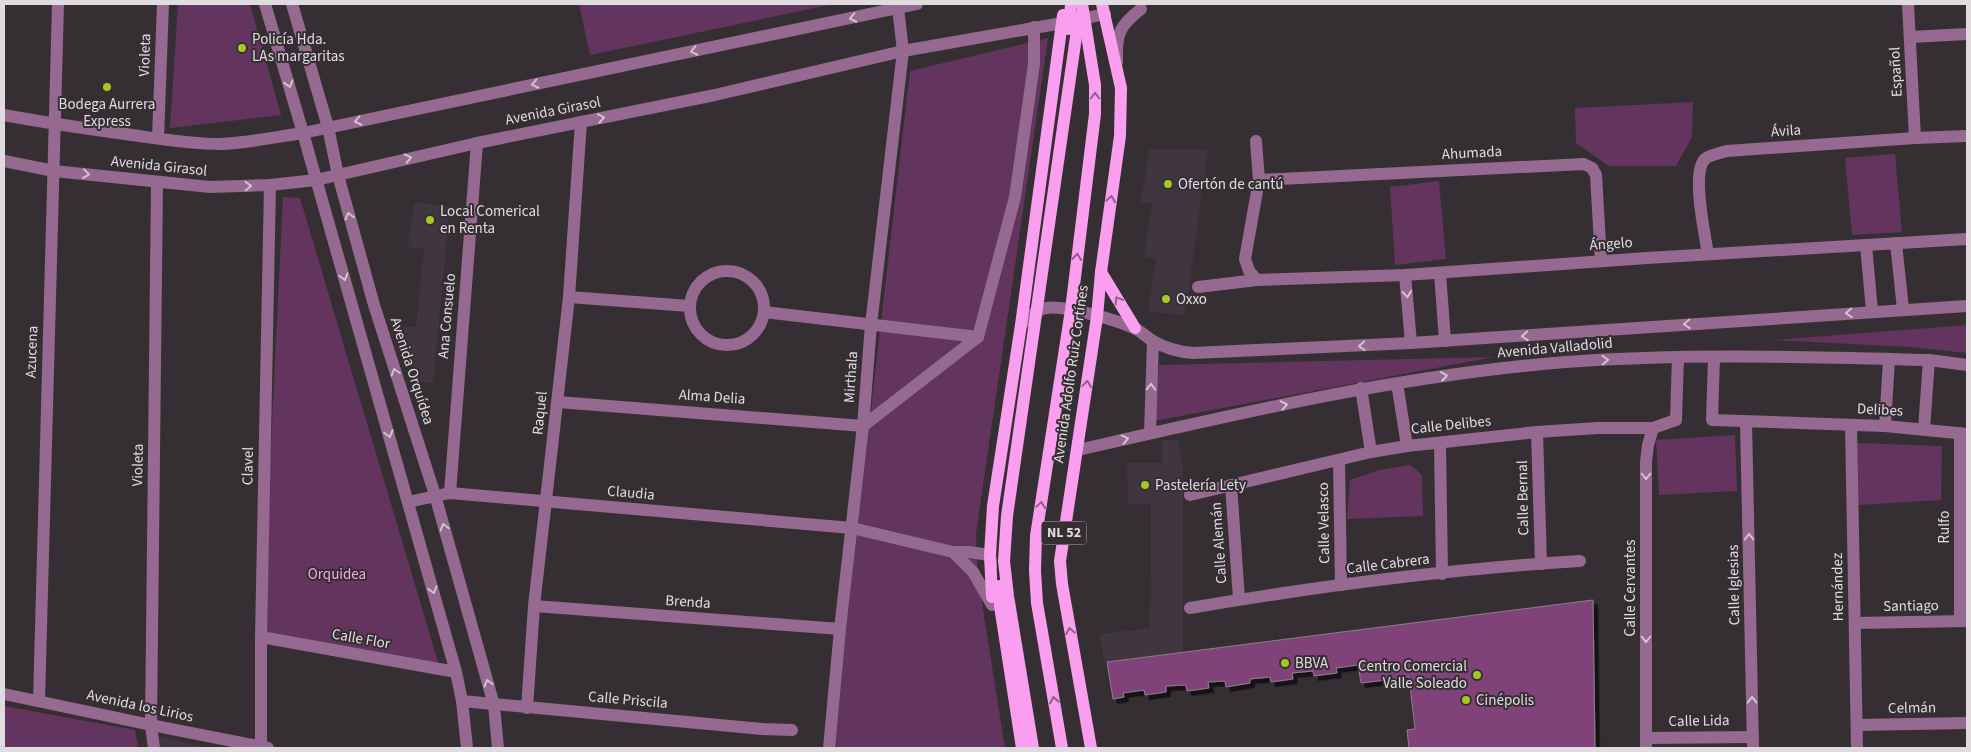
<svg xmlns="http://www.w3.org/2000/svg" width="1971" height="752" viewBox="0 0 1971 752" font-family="'Source Sans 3',sans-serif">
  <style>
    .built { fill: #41353f }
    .green { fill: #63345e }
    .building { fill: #81427a; stroke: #888087; filter: url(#shadow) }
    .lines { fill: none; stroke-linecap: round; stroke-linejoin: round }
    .minor { stroke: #966990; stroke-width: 12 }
    .major { stroke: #fa9eef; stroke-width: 12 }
    .oneway { stroke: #d1c4cf }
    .oneway2 { stroke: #8e6188 }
    .poi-dot { fill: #a6c820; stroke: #352f34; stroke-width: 2 }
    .labels { text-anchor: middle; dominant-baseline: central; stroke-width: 4; stroke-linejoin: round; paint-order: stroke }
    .shield { fill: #352f34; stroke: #ada7ac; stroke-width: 1 }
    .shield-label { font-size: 14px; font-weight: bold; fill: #e0dbdf }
    .poi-label { font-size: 15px; fill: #e0dbdf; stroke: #352f34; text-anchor: start }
    .street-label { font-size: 15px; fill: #e0dbdf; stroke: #352f34 }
    .park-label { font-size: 15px; fill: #fda3f2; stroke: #352f34 }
  </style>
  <defs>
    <filter id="shadow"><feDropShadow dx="4.5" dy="4.5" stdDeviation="0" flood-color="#0009"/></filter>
  </defs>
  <rect width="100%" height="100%" fill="#352f34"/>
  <g class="built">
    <polygon points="1149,150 1208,150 1185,315 1148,312 1156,259 1144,256 1152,203 1141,203"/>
    <polygon points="414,202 450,207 433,383 416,381 404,343 404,327 416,327 424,249 408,247"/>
    <polygon points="1162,440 1178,440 1183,466 1183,652 1104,662 1100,634 1150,628 1151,504 1128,504 1127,463 1162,463"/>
    <polygon points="154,735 199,746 200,748 156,748"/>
  </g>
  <g class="green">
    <polygon points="178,4 250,4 281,115 170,128"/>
    <polygon points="579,4 834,4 590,55"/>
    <polygon points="1048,38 976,534 978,578 1005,748 832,748 910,71"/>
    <polygon points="1693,102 1692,137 1676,166 1609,166 1576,143 1575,108"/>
    <polygon points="1895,154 1902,232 1852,235 1845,158"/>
    <polygon points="1439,181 1446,259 1395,265 1390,187"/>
    <polygon points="283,197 300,198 441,672 262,631"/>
    <polygon points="1967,325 1967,353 1911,347 1774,340"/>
    <polygon points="1494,357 1154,421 1159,365"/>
    <polygon points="1735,435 1737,491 1659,495 1656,440"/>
    <polygon points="1857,443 1942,446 1941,500 1858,505"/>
    <polygon points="1410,465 1422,475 1423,516 1347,519 1350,480 1379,470"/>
    <polygon points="4,706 135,730 138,748 4,748"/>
  </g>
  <polygon class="building" points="1593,600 1595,748 1409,748 1407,730 1415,729 1409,677 1361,683 1358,665 1336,668 1337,673 1314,676 1313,671 1292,673 1293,679 1271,682 1270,677 1250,679 1250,683 1226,687 1225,681 1208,682 1209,688 1187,691 1186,685 1166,686 1166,692 1145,695 1144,690 1123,693 1124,697 1113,699 1107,662"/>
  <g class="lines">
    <g class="minor">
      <polyline points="265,4 303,133 456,672 462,701 467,748"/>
      <polyline points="292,4 328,127 338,175 374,305 435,495 494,705 498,748"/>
      <polyline points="1908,4 1915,138"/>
      <polyline points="1910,37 1967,34"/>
      <path d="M1117,62C1116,34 1119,26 1141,9"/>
      <path d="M4,115C46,123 89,129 132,135C161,139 191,144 220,144C247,143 276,137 303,133L917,4"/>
      <polyline points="158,138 163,4"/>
      <polyline points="1256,141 1259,180 1245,259 1249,271 1257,280"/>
      <polyline points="4,161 54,171 210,187 270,185 316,180 477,143 715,95 903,51 1062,23 1105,14"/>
      <polyline points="1259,180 1584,164 1592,168 1596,175 1601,261"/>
      <polyline points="1896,243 1903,309"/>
      <polyline points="1866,245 1872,311"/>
      <path d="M1708,254C1705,235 1691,172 1705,159C1711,154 1721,153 1727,151L1915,138L1967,136"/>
      <circle cx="727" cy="308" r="37"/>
      <polyline points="1440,273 1445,341"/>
      <polyline points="1405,275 1411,343"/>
      <polyline points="1198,287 1257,280 1405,275 1647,258 1967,239"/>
      <polyline points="569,297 689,306"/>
      <polyline points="764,312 978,337"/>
      <path d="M1021,325C1029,318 1036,309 1046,308C1065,305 1116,320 1134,328C1141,331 1146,337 1153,341C1165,348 1179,352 1193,353L1411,343L1967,306"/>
      <polyline points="1714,357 1712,420 1885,426 1967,434"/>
      <polyline points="1397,383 1407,446"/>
      <polyline points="1361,388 1371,452"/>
      <polyline points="558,402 863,426 978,337 1015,197 1034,64 1034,27"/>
      <polyline points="1746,422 1753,748"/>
      <polyline points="1851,425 1857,748"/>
      <polyline points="1885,426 1889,359"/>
      <polyline points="1924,429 1929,360"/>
      <polyline points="1537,432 1541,564"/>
      <polyline points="1150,433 1153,341"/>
      <polyline points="1440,444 1442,574"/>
      <path d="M1078,450C1239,413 1401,375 1566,362C1687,353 1809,357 1929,360L1967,365"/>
      <polyline points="1339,461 1341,585"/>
      <polyline points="1231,485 1239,599"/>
      <polyline points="450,493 477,143"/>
      <polyline points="1190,495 1371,452 1407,446 1537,432 1598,428 1653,428 1676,420 1678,357"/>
      <polyline points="408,502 450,493 852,528 953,552 973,572 992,605"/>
      <polyline points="953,552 968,552 990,555 991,566"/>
      <polyline points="534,606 840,629"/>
      <path d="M1190,608C1319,586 1450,569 1580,561"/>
      <polyline points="1960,621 1960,433"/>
      <polyline points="1855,623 1967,621"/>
      <polyline points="261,637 456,672"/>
      <polyline points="4,694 151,725 268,748"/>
      <polyline points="39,701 58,4"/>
      <polyline points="462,701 762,729 792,730"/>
      <polyline points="527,708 534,606 569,297 581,122"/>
      <polyline points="1857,725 1967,723"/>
      <polyline points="1646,738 1753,737"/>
      <polyline points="154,748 151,725 157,183"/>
      <polyline points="261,748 261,637 270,185"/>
      <polyline points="829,748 840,629 863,426 871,325 903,51 898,8"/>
      <polyline points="1646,748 1646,462 1648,445 1653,428"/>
    </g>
    <g class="major">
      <polyline points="1069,29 1071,4"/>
      <polyline points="1101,272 1135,328"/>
      <polyline points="999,586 1000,606 1022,748"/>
      <polyline points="992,597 990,555 993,506 1021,325 1063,15"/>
      <polyline points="1033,748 1008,596 1004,561 1007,516 1079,16"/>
      <polyline points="1062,748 1037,603 1035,571 1036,536 1071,310 1095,114 1095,85 1082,4"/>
      <polyline points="1091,748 1062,584 1060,561 1097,317 1101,272 1120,136 1121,88 1102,4"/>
    </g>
  </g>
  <defs><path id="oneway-chevron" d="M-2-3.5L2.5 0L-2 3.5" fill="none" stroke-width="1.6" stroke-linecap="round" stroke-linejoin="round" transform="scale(1.25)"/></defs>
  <g class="oneway">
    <use href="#oneway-chevron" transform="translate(853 18) rotate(168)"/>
    <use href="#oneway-chevron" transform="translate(694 51) rotate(168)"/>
    <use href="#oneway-chevron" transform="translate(289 84) rotate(73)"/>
    <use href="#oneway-chevron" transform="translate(535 84) rotate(168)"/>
    <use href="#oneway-chevron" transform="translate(601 118) rotate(-11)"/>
    <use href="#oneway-chevron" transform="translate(358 121) rotate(168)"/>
    <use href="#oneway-chevron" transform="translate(408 158) rotate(-13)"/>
    <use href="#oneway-chevron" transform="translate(86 174) rotate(7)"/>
    <use href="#oneway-chevron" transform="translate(248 186) rotate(-2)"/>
    <use href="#oneway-chevron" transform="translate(349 216) rotate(-105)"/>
    <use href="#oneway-chevron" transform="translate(344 277) rotate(74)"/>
    <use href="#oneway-chevron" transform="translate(1407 294) rotate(85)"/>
    <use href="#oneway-chevron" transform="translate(1849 313) rotate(176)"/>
    <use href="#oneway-chevron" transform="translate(1687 324) rotate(176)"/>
    <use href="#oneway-chevron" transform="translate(1525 336) rotate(176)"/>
    <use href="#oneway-chevron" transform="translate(1362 346) rotate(177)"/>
    <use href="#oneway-chevron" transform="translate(1605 360) rotate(-3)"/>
    <use href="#oneway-chevron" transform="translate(395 372) rotate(-108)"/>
    <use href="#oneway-chevron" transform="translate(1444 376) rotate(-8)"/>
    <use href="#oneway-chevron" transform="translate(1151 387) rotate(-89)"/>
    <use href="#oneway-chevron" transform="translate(1284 405) rotate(-12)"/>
    <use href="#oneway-chevron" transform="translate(389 434) rotate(74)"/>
    <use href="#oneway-chevron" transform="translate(1125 439) rotate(-13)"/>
    <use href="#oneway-chevron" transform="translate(1646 476) rotate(90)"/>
    <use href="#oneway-chevron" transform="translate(444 527) rotate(-106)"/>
    <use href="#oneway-chevron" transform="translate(1749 537) rotate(-91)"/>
    <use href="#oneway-chevron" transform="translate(433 590) rotate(74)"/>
    <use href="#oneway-chevron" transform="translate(1646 639) rotate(90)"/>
    <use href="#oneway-chevron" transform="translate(488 683) rotate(-106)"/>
    <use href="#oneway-chevron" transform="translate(1752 700) rotate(-91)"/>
  </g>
  <g class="oneway2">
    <use href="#oneway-chevron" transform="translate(1095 96) rotate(-90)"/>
    <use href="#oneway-chevron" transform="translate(1111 199) rotate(-82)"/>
    <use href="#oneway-chevron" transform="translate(1077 257) rotate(-84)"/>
    <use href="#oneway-chevron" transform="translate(1118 300) rotate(-121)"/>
    <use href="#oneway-chevron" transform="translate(1087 384) rotate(-82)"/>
    <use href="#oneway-chevron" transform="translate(1041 505) rotate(-82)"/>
    <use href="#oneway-chevron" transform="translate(1070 631) rotate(-100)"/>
    <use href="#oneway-chevron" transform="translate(1054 700) rotate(-100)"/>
  </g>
  <g class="poi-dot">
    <circle cx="242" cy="48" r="5"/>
    <circle cx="107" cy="87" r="5"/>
    <circle cx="1168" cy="184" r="5"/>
    <circle cx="430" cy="220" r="5"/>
    <circle cx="1166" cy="299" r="5"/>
    <circle cx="1145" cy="485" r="5"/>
    <circle cx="1285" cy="663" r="5"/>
    <circle cx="1477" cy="675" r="5"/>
    <circle cx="1466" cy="700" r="5"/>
  </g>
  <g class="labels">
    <rect class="shield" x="1041.5" y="521.5" width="45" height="23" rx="4"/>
    <g class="shield-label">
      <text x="1064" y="533">NL 52</text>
    </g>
    <g class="poi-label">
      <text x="252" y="39">Policía Hda.<tspan x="252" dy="17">LAs margaritas</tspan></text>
      <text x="107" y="104" text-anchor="middle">Bodega Aurrera<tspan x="107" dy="17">Express</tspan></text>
      <text x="1178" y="184">Ofertón de cantú</text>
      <text x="440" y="211">Local Comerical<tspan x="440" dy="17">en Renta</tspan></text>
      <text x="1176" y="299">Oxxo</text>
      <text x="1155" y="485">Pastelería Lety</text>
      <text x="1295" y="663">BBVA</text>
      <text x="1467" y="666" text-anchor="end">Centro Comercial<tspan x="1467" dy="17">Valle Soleado</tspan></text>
      <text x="1476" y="700">Cinépolis</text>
    </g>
    <g class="street-label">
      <text transform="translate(145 55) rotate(-88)">Violeta</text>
      <text transform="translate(1896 72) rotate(-93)">Español</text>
      <text transform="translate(553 111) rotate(-11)">Avenida Girasol</text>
      <text transform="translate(1786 131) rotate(-4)">Ávila</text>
      <text transform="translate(1472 153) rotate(-3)">Ahumada</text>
      <text transform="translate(159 166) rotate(6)">Avenida Girasol</text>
      <text transform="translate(1611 244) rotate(-4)">Ángelo</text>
      <text transform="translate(447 316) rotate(-85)">Ana Consuelo</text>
      <text transform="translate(1555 348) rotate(-5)">Avenida Valladolid</text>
      <text transform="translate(32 352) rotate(-88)">Azucena</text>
      <text transform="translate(412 371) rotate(72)">Avenida Orquídea</text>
      <text transform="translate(1071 374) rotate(-82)">Avenida Adolfo Ruiz Cortínes</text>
      <text transform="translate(851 377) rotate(-86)">Mirthala</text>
      <text transform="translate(712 397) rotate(4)">Alma Delia</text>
      <text transform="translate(1880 410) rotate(3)">Delibes</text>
      <text transform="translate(540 413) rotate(-84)">Raquel</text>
      <text transform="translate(1451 425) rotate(-6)">Calle Delibes</text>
      <text transform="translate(138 465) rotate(-89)">Violeta</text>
      <text transform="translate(248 466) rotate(-89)">Clavel</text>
      <text transform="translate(631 493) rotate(5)">Claudia</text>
      <text transform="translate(1523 498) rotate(-91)">Calle Bernal</text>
      <text transform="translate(1324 523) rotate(-91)">Calle Velasco</text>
      <text transform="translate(1944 527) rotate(-90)">Rulfo</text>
      <text transform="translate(1219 543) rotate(-94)">Calle Alemán</text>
      <text transform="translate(1388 564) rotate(-7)">Calle Cabrera</text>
      <text transform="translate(1734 585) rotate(-91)">Calle Iglesias</text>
      <text transform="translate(1838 587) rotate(-91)">Hernández</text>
      <text transform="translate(1630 588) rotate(-90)">Calle Cervantes</text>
      <text transform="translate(688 602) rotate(4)">Brenda</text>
      <text transform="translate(1911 606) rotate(-1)">Santiago</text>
      <text transform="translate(361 639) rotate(10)">Calle Flor</text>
      <text transform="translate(628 700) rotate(5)">Calle Priscila</text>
      <text transform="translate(140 706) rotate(12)">Avenida los Lirios</text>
      <text transform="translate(1912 708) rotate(-1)">Celmán</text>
      <text transform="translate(1699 721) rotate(-1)">Calle Lida</text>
    </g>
    <g class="park-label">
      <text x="337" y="574">Orquidea</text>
    </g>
  </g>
  <rect width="1971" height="752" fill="none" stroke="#e0dbdf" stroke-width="10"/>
</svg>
